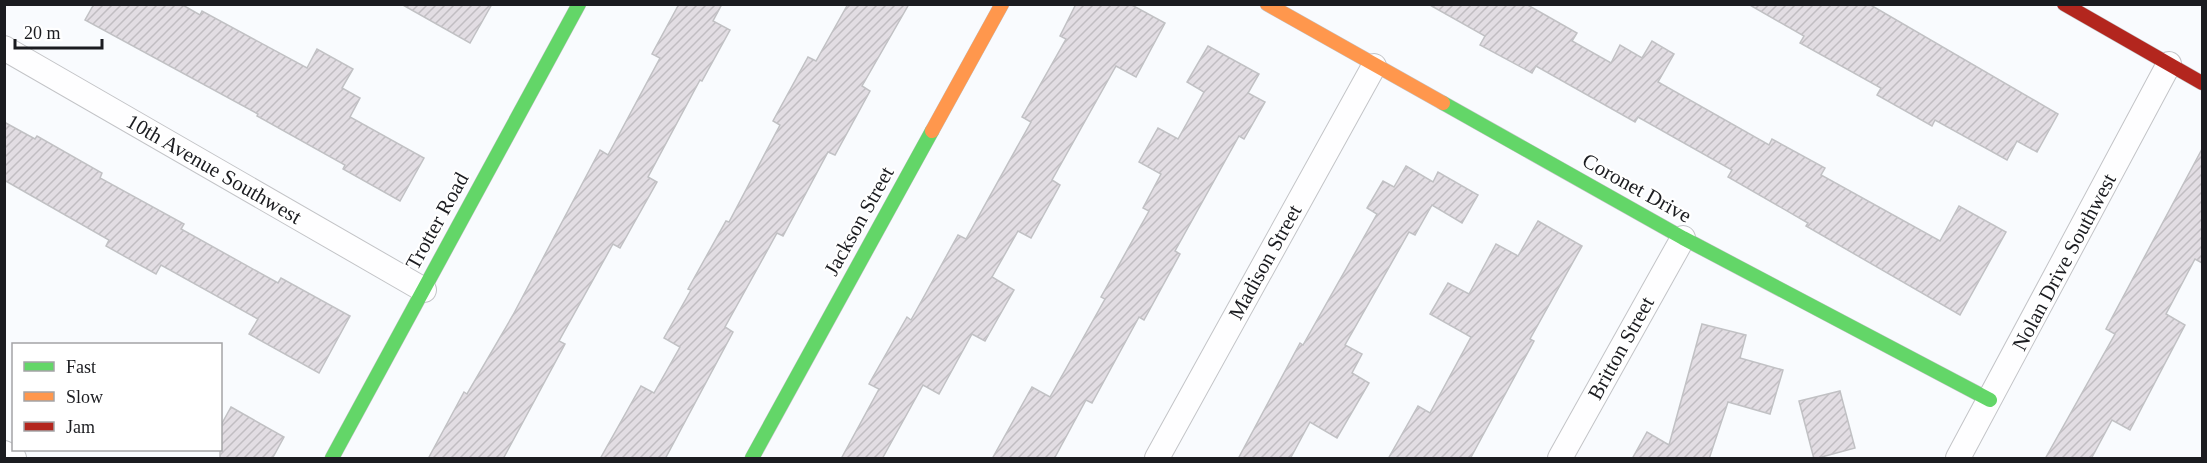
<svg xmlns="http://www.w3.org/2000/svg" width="2207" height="463" viewBox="0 0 2207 463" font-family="'Times New Roman',serif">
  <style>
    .building { fill: url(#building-hatch); stroke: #c1c1c4; stroke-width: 1.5 }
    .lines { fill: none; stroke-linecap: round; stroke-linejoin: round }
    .street-casing { stroke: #c3c4c7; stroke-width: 26 }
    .fast-casing { stroke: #c3c4c7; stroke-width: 15 }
    .slow-casing { stroke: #c3c4c7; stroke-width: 15 }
    .jam-casing { stroke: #c3c4c7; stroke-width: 15 }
    .street { stroke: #fefeff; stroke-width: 24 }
    .fast { stroke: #63d668; stroke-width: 14 }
    .slow { stroke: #ff974d; stroke-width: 14 }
    .jam { stroke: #b3261e; stroke-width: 14 }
    .labels { text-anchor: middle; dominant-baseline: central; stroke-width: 4.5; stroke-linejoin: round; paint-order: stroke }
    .street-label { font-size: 21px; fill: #1b1c20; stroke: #fff }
  </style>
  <defs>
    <pattern id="building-hatch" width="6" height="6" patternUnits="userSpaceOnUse" patternTransform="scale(1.5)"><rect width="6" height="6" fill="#e2dde3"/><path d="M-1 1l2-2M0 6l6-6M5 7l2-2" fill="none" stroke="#c1bdc2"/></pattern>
  </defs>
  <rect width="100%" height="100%" fill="#f9fbfe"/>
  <g class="building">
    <polygon points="94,4 181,4 200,15 202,11 307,68 317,49 353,69 342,88 360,98 350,117 424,158 400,201 343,169 345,165 257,116 258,114 85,20"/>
    <polygon points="401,4 492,4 470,43"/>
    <polygon points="679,4 722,4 713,21 730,30 702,81 700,80 648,177 657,182 620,248 613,244 559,341 565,344 503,459 428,459 464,392 467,394 513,315 600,150 608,155 660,58 652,54"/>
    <polygon points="848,4 909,4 862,86 870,91 835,155 828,152 783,236 777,233 725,327 733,332 665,459 600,459 641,386 654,393 680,347 664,338 691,290 688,289 726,221 729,222 780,125 773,121 808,57 816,61"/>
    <polygon points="1076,4 1130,4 1165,23 1136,77 1116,66 1052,180 1060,185 1031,238 1018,231 992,277 1014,290 985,341 972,334 939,394 923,385 882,459 841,459 879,389 869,384 907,317 911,320 958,235 966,239 1031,122 1022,117 1066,39 1060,36"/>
    <polygon points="1428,4 1526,4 1577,33 1572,41 1611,63 1620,45 1642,58 1652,41 1674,54 1658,82 1769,145 1772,139 1825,168 1821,175 1940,241 1959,206 2006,232 1960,315 1806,226 1808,223 1728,177 1732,170 1638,117 1635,122 1536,66 1532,73 1480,45 1485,36"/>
    <polygon points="1748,4 1869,4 2058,114 2037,152 2017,141 2007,160 1935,120 1932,126 1877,95 1881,88 1800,43 1804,36"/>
    <polygon points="1208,46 1259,74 1248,93 1265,102 1244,139 1239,136 1175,251 1180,254 1144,320 1139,317 1092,403 1086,400 1054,459 992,459 1032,387 1050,397 1105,299 1101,297 1149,211 1143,208 1161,174 1139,162 1158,128 1178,139 1204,92 1187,82"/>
    <polygon points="4,122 35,139 37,136 102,173 100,178 184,224 181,229 278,283 281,278 350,316 319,373 249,334 258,319 161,265 156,274 106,246 109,240 4,180"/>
    <polygon points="2202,149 2202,263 2195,259 2166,314 2185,325 2130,430 2112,420 2091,459 2045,459 2115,334 2106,329"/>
    <polygon points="1406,166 1433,182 1438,172 1478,195 1462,223 1432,205 1415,235 1409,232 1345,345 1362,354 1352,373 1369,383 1337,438 1310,422 1290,459 1238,459 1300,343 1303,345 1377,214 1367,208 1383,181 1394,187"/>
    <polygon points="1538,221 1582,246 1530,339 1534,341 1470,459 1388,459 1418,406 1430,413 1471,337 1430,314 1448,283 1469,294 1496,244 1518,256"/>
    <polygon points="1702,324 1746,335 1740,358 1783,370 1770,414 1728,402 1709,459 1632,459 1647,432 1669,445"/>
    <polygon points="1840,391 1855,448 1814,459 1799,401"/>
    <polygon points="231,407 284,437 272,459 220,459 220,427"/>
  </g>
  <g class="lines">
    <defs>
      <g id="street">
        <polyline points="4,48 424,290"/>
        <polyline points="4,453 14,458"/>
        <polyline points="1157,458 1374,66"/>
        <polyline points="1560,458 1683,238"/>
        <polyline points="1958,458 2169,64"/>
      </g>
      <g id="fast">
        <polyline points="1443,103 1683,238 1990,400"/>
        <polyline points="332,458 579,4"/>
        <polyline points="752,458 932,131"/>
      </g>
      <g id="slow">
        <polyline points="1267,4 1443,103"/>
        <polyline points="932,131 1002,4"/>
      </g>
      <polyline id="jam" points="2064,4 2202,83"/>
    </defs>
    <use href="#street" class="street-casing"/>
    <use href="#fast" class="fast-casing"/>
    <use href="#slow" class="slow-casing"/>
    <use href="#jam" class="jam-casing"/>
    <use href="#street" class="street"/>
    <use href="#fast" class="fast"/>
    <use href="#slow" class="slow"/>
    <use href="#jam" class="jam"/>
  </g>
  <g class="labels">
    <g class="street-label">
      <text transform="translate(214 169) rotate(30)">10th Avenue Southwest</text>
      <text transform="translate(1637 188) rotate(29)">Coronet Drive</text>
      <text transform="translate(437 221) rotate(-61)">Trotter Road</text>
      <text transform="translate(859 221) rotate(-61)">Jackson Street</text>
      <text transform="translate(1265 262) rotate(-61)">Madison Street</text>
      <text transform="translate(2064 262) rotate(-62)">Nolan Drive Southwest</text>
      <text transform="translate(1621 348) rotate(-61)">Britton Street</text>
    </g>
  </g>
  <rect width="2207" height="463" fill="none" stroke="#1b1c20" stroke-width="12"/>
  <rect x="12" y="343" width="210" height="108" fill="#ffffff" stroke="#a4a4a6" stroke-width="1.5"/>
  <rect x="24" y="362" width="30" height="9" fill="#63d668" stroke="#a4a4a6" stroke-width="1.5"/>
  <text x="66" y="373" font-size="18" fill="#1b1c20">Fast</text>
  <rect x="24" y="392" width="30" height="9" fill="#ff974d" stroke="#a4a4a6" stroke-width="1.5"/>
  <text x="66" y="403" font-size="18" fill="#1b1c20">Slow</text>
  <rect x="24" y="422" width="30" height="9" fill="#b3261e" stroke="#a4a4a6" stroke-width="1.5"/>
  <text x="66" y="433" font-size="18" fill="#1b1c20">Jam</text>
  <path d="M15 39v9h87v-9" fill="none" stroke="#1b1c20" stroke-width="3"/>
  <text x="24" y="39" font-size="18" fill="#1b1c20" stroke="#ffffff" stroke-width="4.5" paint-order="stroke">20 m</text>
</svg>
